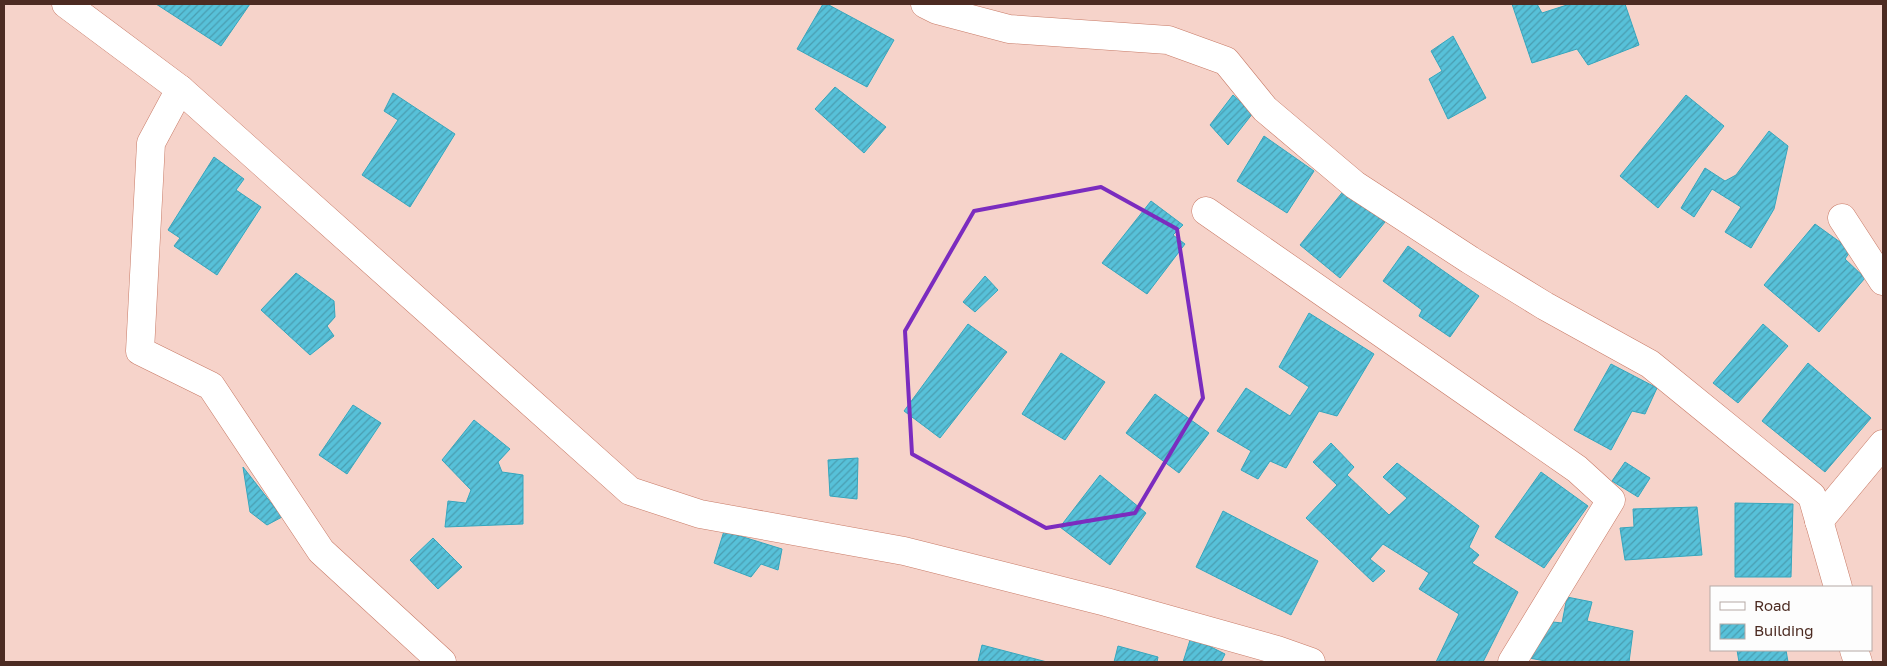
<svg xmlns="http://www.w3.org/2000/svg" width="1887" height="666" viewBox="0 0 1887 666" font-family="'Golos Text',sans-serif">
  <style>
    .building { fill: url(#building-hatch); stroke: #36a6bd }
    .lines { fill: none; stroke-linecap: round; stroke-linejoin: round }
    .minor-casing { stroke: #c87a66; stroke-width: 29 }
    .minor { stroke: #fff; stroke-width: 28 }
    .marked { fill: none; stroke: #7b2cbf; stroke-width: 4; stroke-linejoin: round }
  </style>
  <defs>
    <pattern id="building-hatch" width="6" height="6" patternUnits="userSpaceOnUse" patternTransform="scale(1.25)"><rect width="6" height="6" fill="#57c1d9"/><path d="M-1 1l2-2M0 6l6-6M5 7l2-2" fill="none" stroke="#4a9db0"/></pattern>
  </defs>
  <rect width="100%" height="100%" fill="#f6d3ca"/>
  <g class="building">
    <polygon points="156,4 250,4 221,46"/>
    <polygon points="823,4 827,4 894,40 867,87 797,49"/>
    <polygon points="1512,4 1537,4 1542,13 1570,4 1625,4 1639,45 1588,65 1577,49 1532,63"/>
    <polygon points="1453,36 1486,98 1448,119 1429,79 1442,71 1431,51"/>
    <polygon points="835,87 886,127 864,153 815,109"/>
    <polygon points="393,93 455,134 410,207 362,175 398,120 384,111"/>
    <polygon points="1233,95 1253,113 1228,145 1210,125"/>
    <polygon points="1686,95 1724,126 1658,208 1620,176"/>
    <polygon points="1769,131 1788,146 1774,209 1751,248 1725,232 1741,207 1712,189 1694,217 1681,208 1705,168 1725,181 1736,175"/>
    <polygon points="1264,136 1314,171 1287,213 1237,181"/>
    <polygon points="214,157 244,179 236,190 261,207 217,275 174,246 180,238 168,230"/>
    <polygon points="1345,189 1385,222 1340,278 1300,245"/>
    <polygon points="1151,201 1183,225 1173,235 1185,244 1147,294 1102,263"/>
    <polygon points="1815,224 1851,250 1845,259 1865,278 1819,332 1764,285"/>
    <polygon points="1408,246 1479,296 1450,337 1419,316 1422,310 1383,281"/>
    <polygon points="296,273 334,301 335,317 327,326 334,336 310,355 261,310"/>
    <polygon points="985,276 998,290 975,312 963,302"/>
    <polygon points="1309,313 1374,354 1337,416 1319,411 1286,468 1270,461 1258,479 1241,470 1251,451 1217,431 1246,388 1290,416 1309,387 1279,367"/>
    <polygon points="968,324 1007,352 940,438 904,411"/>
    <polygon points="1763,324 1788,346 1738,403 1713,383"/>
    <polygon points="1061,353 1105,382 1065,440 1022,414"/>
    <polygon points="1808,363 1871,418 1825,472 1762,421"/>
    <polygon points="1611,364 1657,388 1645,414 1632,411 1611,450 1574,430"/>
    <polygon points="1155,394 1209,433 1179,473 1126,433"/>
    <polygon points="353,405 381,423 347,474 319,455"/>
    <polygon points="474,420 510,449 498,462 502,472 523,475 523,524 445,527 448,501 466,503 471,490 442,460"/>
    <polygon points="1331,443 1354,467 1347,475 1389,515 1407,498 1383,477 1397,463 1479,526 1469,547 1479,555 1472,563 1518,592 1483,662 1436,662 1459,614 1419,589 1429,573 1383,544 1370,559 1385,571 1373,582 1306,518 1337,485 1313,462"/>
    <polygon points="858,458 857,499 830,496 828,460"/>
    <polygon points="1625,462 1650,478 1638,497 1612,481"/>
    <polygon points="243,467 282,517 267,525 250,512"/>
    <polygon points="1541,472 1588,506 1544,568 1495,537"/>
    <polygon points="1100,475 1146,513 1110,565 1060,527"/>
    <polygon points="1735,503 1793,504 1791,577 1735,577"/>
    <polygon points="1697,507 1702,555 1625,560 1620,528 1634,527 1633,509"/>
    <polygon points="1223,511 1318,561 1291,615 1196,567"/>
    <polygon points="724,531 782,549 778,570 761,564 751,577 714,563"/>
    <polygon points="433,538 462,567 438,589 410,560"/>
    <polygon points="1567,597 1592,602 1587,621 1633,631 1629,662 1551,662 1529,658 1544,621 1562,623"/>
    <polygon points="1191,637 1225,654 1221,662 1183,662"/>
    <polygon points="982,645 1047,662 978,662"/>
    <polygon points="1118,646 1158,657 1157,662 1114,662"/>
    <polygon points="1737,650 1786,650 1788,662 1739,662"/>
  </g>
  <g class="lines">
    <defs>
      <g id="minor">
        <polyline points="66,4 180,89 630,491 700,514 904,551 1106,602 1277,650 1311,662"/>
        <polyline points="925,4 937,10 1009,29 1168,40 1226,61 1265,109 1355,185 1470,260 1545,306 1650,364 1812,496 1838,587"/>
        <polyline points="180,89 151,143 140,351 211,386 321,551 442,662"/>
        <polyline points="1206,211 1577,469 1611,500 1512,662"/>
        <polyline points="1842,218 1883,281"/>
        <polyline points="1819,521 1883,444"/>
        <polyline points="1854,650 1858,662"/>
      </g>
    </defs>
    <use href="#minor" class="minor-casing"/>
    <use href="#minor" class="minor"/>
  </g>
  <path class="marked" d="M1101,187L1177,229L1203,398L1135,513L1046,528L912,454L905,331L974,211Z"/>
  <rect width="1887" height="666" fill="none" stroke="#4c2b22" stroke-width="10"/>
  <rect x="1710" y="586" width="162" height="65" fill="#fdfdfd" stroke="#b6a9a5"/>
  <rect x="1720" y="602" width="25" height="8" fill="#ffffff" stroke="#b6a9a5"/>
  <text x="1754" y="611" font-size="15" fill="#4c2b22">Road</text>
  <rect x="1720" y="624" width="25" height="15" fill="url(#building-hatch)" stroke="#b6a9a5"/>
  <text x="1754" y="636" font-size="15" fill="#4c2b22">Building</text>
</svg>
